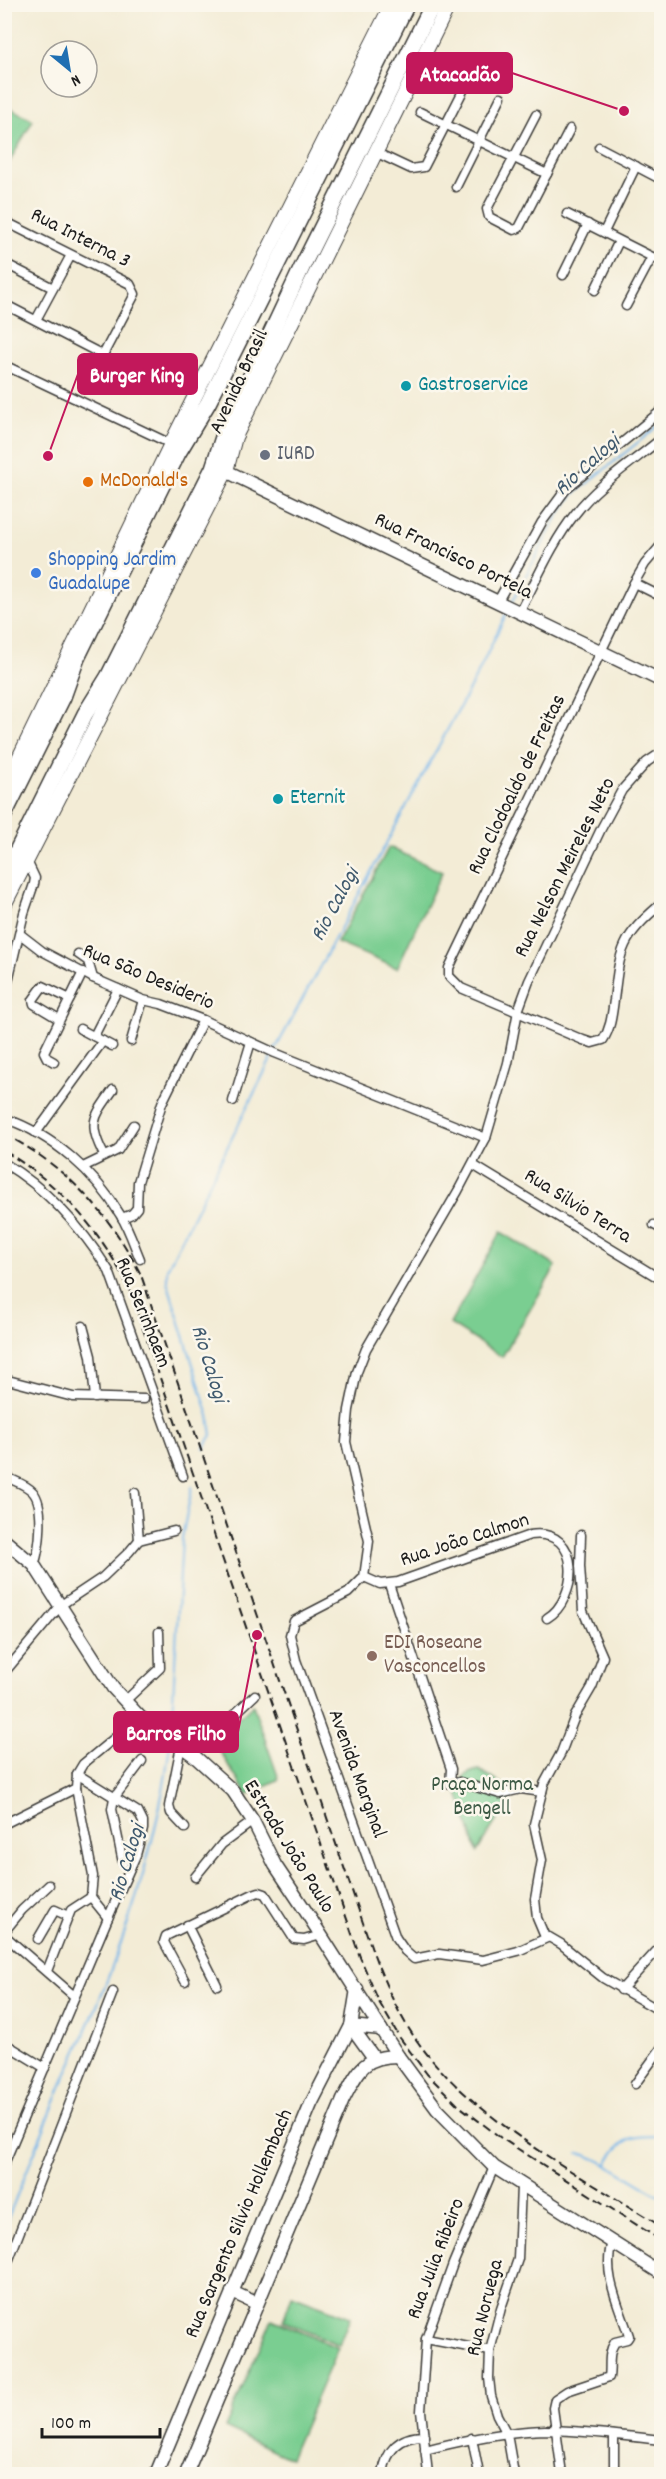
<svg xmlns="http://www.w3.org/2000/svg" width="666" height="2479" viewBox="0 0 666 2479" font-family="Dekko,sans-serif">
  <style>
    .green { fill: #7ace91; stroke: #4b7556; stroke-width: 1.5 }
    .lines { fill: none; stroke-linecap: round; stroke-linejoin: round }
    .stream { stroke: #76b6ea; stroke-width: 2 }
    .street-casing { stroke: #3c3b38; stroke-width: 11 }
    .secondary-casing { stroke: #3c3b38; stroke-width: 15 }
    .primary-casing { stroke: #3c3b38; stroke-width: 16 }
    .highway-casing { stroke: #3c3b38; stroke-width: 18 }
    .street { stroke: #fff; stroke-width: 8 }
    .secondary { stroke: #fff; stroke-width: 12 }
    .primary { stroke: #fff; stroke-width: 14 }
    .highway { stroke: #fff; stroke-width: 15 }
    .rail { stroke: #1c1c1c; stroke-width: 2; stroke-dasharray: 9 4.5; stroke-linecap: butt }
    .culture-dot { fill: #0f9aa8; stroke: #fbf7ec; stroke-width: 2 }
    .worship-dot { fill: #6b7280; stroke: #fbf7ec; stroke-width: 2 }
    .food-dot { fill: #e8710a; stroke: #fbf7ec; stroke-width: 2 }
    .shop-dot { fill: #3f7fe0; stroke: #fbf7ec; stroke-width: 2 }
    .education-dot { fill: #8d6e63; stroke: #fbf7ec; stroke-width: 2 }
    .labels { text-anchor: middle; dominant-baseline: central; stroke-width: 5; stroke-linejoin: round; paint-order: stroke }
    .street-label { font-size: 21px; fill: #1c1c1c; stroke: #fbf7ec }
    .culture-label { font-size: 21px; fill: #0d838f; stroke: #fbf7ec; text-anchor: start }
    .worship-label { font-size: 21px; fill: #5b616d; stroke: #fbf7ec; text-anchor: start }
    .food-label { font-size: 21px; fill: #c56008; stroke: #fbf7ec; text-anchor: start }
    .shop-label { font-size: 21px; fill: #366cbe; stroke: #fbf7ec; text-anchor: start }
    .education-label { font-size: 21px; fill: #785e54; stroke: #fbf7ec; text-anchor: start }
    .park-label { font-size: 21px; fill: #3d5a45; stroke: #fbf7ec }
    .water-label { font-size: 22px; font-style: italic; fill: #405a6e; stroke: #fbf7ec }
    .leader { fill: none; stroke: #c2185b; stroke-width: 2 }
    .callout-dot { fill: #c2185b; stroke: #fbf7ec; stroke-width: 2 }
    .callout { fill: #c2185b; stroke: #c2185b; stroke-width: 2 }
    .callout-label { font-size: 22px; text-anchor: middle; font-weight: bold; fill: #fff }
  </style>
  <rect width="100%" height="100%" fill="#fbf7ec"/>
  <filter id="ink" filterUnits="userSpaceOnUse"><feTurbulence type="fractalNoise" baseFrequency=".0167" numOctaves="2"/><feDisplacementMap in="SourceGraphic" scale="12" xChannelSelector="R" yChannelSelector="G"/><feConvolveMatrix kernelMatrix="1 2 1 2 8 2 1 2 1" color-interpolation-filters="sRGB"/></filter>
  <filter id="wash" filterUnits="userSpaceOnUse"><feTurbulence type="fractalNoise" baseFrequency=".008" numOctaves="4" result="noise"/><feDisplacementMap in="SourceGraphic" scale="24" xChannelSelector="R" yChannelSelector="G"/><feGaussianBlur stdDeviation="1.35" result="paint"/><feColorMatrix in="noise" values="0 0 0 0 0 0 0 0 0 0 0 0 0 0 0 0 0 1.4 0 .05"/><feComposite in="paint" operator="in"/></filter>
  <g filter="url(#wash)">
    <rect width="100%" height="100%" fill="#f3ecd6"/>
    <g class="green">
      <polygon points="4,105 33,120 6,168 4,167"/>
      <polygon points="389,847 442,872 397,968 337,943"/>
      <polygon points="501,1232 556,1266 502,1357 450,1324"/>
      <polygon points="253,1705 279,1779 247,1795 212,1739"/>
      <path d="M479,1770L514,1792L477,1852L457,1790C459,1778 467,1772 479,1770Z"/>
      <polygon points="292,2295 350,2317 339,2345 283,2321"/>
      <polygon points="272,2319 338,2348 290,2458 225,2428"/>
    </g>
    <g class="lines">
      <g class="stream">
        <polyline points="511,604 557,517 574,494 662,423"/>
        <polyline points="275,1050 478,673 507,612"/>
        <polyline points="204,1448 212,1435 209,1416 167,1281 167,1269 273,1055"/>
        <polyline points="171,1735 182,1538 192,1487"/>
        <path d="M578,2153C602,2157 636,2185 662,2196"/>
        <path d="M606,2165C622,2137 630,2136 662,2136"/>
        <path d="M4,2227C22,2184 39,2140 57,2097C70,2064 86,2033 99,2001C132,1919 160,1831 170,1743"/>
      </g>
    </g>
  </g>
  <g filter="url(#ink)">
    <g class="lines">
      <defs>
        <g id="street">
          <polyline points="420,112 547,174"/>
          <polyline points="536,115 487,209 489,217 514,230 519,228 570,129"/>
          <polyline points="599,147 662,180"/>
          <polyline points="377,153 411,169 424,167 469,79"/>
          <polyline points="456,187 501,97"/>
          <polyline points="567,214 662,262"/>
          <polyline points="4,221 130,284 135,294 103,355 4,304"/>
          <polyline points="604,232 636,166"/>
          <polyline points="4,263 53,288"/>
          <polyline points="563,275 588,224"/>
          <polyline points="595,290 619,241"/>
          <polyline points="626,306 652,257"/>
          <polyline points="36,320 71,255"/>
          <polyline points="659,321 662,316"/>
          <polyline points="4,365 171,444"/>
          <path d="M662,544L645,564L634,583L449,968V976L461,988L583,1040L592,1043L603,1040C611,1028 612,1014 614,1000C620,948 621,938 662,903"/>
          <polyline points="634,583 662,597"/>
          <polyline points="498,601 542,522 567,488 662,410"/>
          <path d="M520,611C537,579 552,543 575,514C598,484 633,462 662,438"/>
          <polyline points="662,752 647,762 622,790 601,829 529,981 518,1011 508,1063 486,1138 458,1191 366,1349 357,1372 349,1410 346,1442 369,1541 364,1577 348,1593 294,1621 290,1635 296,1660 396,1938 405,1951 414,1959 439,1954 483,1960 518,1951 549,1937 561,1944 603,1978 662,2012"/>
          <polyline points="20,934 42,951 93,978 143,1000 161,1004 203,1020 275,1053 486,1138"/>
          <polyline points="78,954 88,961 93,978"/>
          <polyline points="4,998 24,913 34,884 35,878 27,861"/>
          <polyline points="59,1019 34,1004 33,1000 43,986 70,999"/>
          <polyline points="80,1029 112,1046"/>
          <polyline points="94,1036 118,989"/>
          <polyline points="131,1041 143,1000"/>
          <polyline points="54,1062 47,1058 44,1052 83,972"/>
          <polyline points="233,1101 251,1042"/>
          <path d="M4,1118C53,1135 95,1172 121,1216C129,1229 134,1245 140,1259"/>
          <polyline points="36,1133 103,1041"/>
          <path d="M104,1155C87,1123 94,1117 113,1090"/>
          <path d="M4,1163C49,1190 82,1228 109,1271L183,1476"/>
          <polyline points="473,1165 662,1280"/>
          <polyline points="83,1167 118,1150 134,1125"/>
          <polyline points="122,1218 132,1214 137,1208 138,1182 162,1103 203,1020"/>
          <polyline points="654,1225 662,1229"/>
          <polyline points="83,1326 91,1356 95,1398"/>
          <polyline points="4,1379 73,1397 144,1399"/>
          <path d="M4,1476C14,1481 26,1484 33,1492C45,1506 40,1549 34,1565"/>
          <polyline points="135,1493 139,1540"/>
          <path d="M364,1577L380,1584L398,1582L530,1535C584,1527 578,1600 547,1618"/>
          <polyline points="389,1584 451,1769 450,1784 459,1782 500,1794 521,1789 542,1792"/>
          <polyline points="4,1673 61,1605 103,1577 129,1552 139,1540 174,1531"/>
          <polyline points="125,1701 160,1668 159,1632"/>
          <polyline points="181,1746 169,1806 171,1813 185,1828"/>
          <polyline points="192,1754 255,1695"/>
          <polyline points="76,1788 93,1876 91,1897 108,1918"/>
          <polyline points="4,1824 76,1788 77,1774 83,1764 140,1717"/>
          <polyline points="123,1863 112,1809 114,1798 142,1761"/>
          <polyline points="195,1877 222,1844 253,1821"/>
          <polyline points="187,1925 217,1985"/>
          <polyline points="4,1932 22,1910 49,1885"/>
          <polyline points="4,1935 74,1996"/>
          <polyline points="545,1937 537,1918 535,1899 542,1860 534,1824 544,1784 561,1753 575,1716 592,1687 603,1657 583,1611 580,1566 581,1535"/>
          <polyline points="38,1939 55,1910 68,1916"/>
          <polyline points="47,1971 71,1910 91,1897"/>
          <polyline points="185,1981 164,1942 166,1936 253,1894 259,1892 265,1894 294,1939 304,1940 321,1935"/>
          <polyline points="621,1990 662,1945"/>
          <polyline points="4,2043 45,2068"/>
          <polyline points="635,2084 662,2047"/>
          <polyline points="4,2164 108,1918 136,1855 143,1829 143,1822 138,1812 77,1774"/>
          <polyline points="4,2272 113,1992"/>
          <polyline points="426,2339 490,2351"/>
          <polyline points="472,2438 479,2474"/>
          <path d="M425,2450C464,2440 505,2431 545,2430C584,2430 623,2436 662,2440"/>
          <path d="M383,2474C386,2450 399,2436 424,2436"/>
          <polyline points="428,2474 421,2411 426,2339 453,2264 494,2167"/>
          <polyline points="514,2474 507,2434 497,2415 491,2396 489,2378 490,2351 501,2308 518,2259 521,2186"/>
          <path d="M562,2474L553,2408L555,2399L567,2391L609,2377C611,2365 607,2354 615,2342L627,2339L629,2336C619,2305 602,2274 612,2242"/>
          <polyline points="614,2474 614,2435"/>
        </g>
        <g id="secondary">
          <polyline points="226,471 662,681"/>
          <polyline points="4,1540 34,1565 113,1688 140,1717 192,1754 233,1791 253,1821 275,1865 303,1907 398,2056 437,2109 494,2167 662,2274"/>
          <polyline points="351,2026 374,2058"/>
          <polyline points="351,2026 381,2029"/>
          <polyline points="232,2292 256,2303"/>
          <polyline points="156,2474 311,2104 351,2026 357,1989"/>
          <path d="M186,2474L343,2100C358,2071 363,2056 398,2056"/>
        </g>
        <g id="primary">
          <polyline points="4,789 171,444 392,4"/>
          <polyline points="4,905 226,471 235,437 449,4"/>
        </g>
        <g id="highway">
          <polyline points="4,815 63,697 77,658 178,453 208,403 407,4"/>
          <polyline points="4,877 85,714 108,677 213,468 225,431 305,261 433,4"/>
        </g>
      </defs>
      <use href="#street" class="street-casing"/>
      <use href="#secondary" class="secondary-casing"/>
      <use href="#primary" class="primary-casing"/>
      <use href="#highway" class="highway-casing"/>
      <use href="#street" class="street"/>
      <use href="#secondary" class="secondary"/>
      <use href="#primary" class="primary"/>
      <use href="#highway" class="highway"/>
      <g class="rail">
        <path d="M4,1134C65,1165 111,1215 141,1275L373,1952C384,1982 397,2012 415,2038C471,2119 580,2175 662,2227"/>
        <path d="M4,1151C60,1184 103,1232 130,1291L360,1957L379,2002L400,2038L427,2074L458,2105L501,2138L662,2241"/>
      </g>
    </g>
  </g>
  <g class="culture-dot">
    <circle cx="406" cy="386" r="6"/>
    <circle cx="278" cy="799" r="6"/>
  </g>
  <circle class="worship-dot" cx="265" cy="455" r="6"/>
  <circle class="food-dot" cx="88" cy="482" r="6"/>
  <circle class="shop-dot" cx="36" cy="573" r="6"/>
  <circle class="education-dot" cx="372" cy="1656" r="6"/>
  <g class="labels">
    <g class="street-label">
      <text transform="translate(80 239) rotate(27)">Rua Interna 3</text>
      <text transform="translate(240 382) rotate(-65)">Avenida Brasil</text>
      <text transform="translate(453 557) rotate(26)">Rua Francisco Portela</text>
      <text transform="translate(518 785) rotate(-64)">Rua Clodoaldo de Freitas</text>
      <text transform="translate(566 868) rotate(-63)">Rua Nelson Meireles Neto</text>
      <text transform="translate(148 978) rotate(23)">Rua Sāo Desiderio</text>
      <text transform="translate(577 1207) rotate(32)">Rua Silvio Terra</text>
      <text transform="translate(142 1313) rotate(68)">Rua Serinhaem</text>
      <text transform="translate(465 1541) rotate(-18)">Rua João Calmon</text>
      <text transform="translate(356 1774) rotate(70)">Avenida Marginal</text>
      <text transform="translate(288 1847) rotate(58)">Estrada João Paulo</text>
      <text transform="translate(240 2224) rotate(-67)">Rua Sargento Silvio Hollembach</text>
      <text transform="translate(437 2259) rotate(-69)">Rua Julia Ribeiro</text>
      <text transform="translate(486 2308) rotate(-76)">Rua Noruega</text>
    </g>
    <g class="culture-label">
      <text x="418" y="386">Gastroservice</text>
      <text x="290" y="799">Eternit</text>
    </g>
    <g class="worship-label">
      <text x="277" y="455">IURD</text>
    </g>
    <g class="food-label">
      <text x="100" y="482">McDonald's</text>
    </g>
    <g class="shop-label">
      <text x="48" y="561">Shopping Jardim<tspan x="48" dy="24">Guadalupe</tspan></text>
    </g>
    <g class="education-label">
      <text x="384" y="1644">EDI Roseane<tspan x="384" dy="24">Vasconcellos</tspan></text>
    </g>
    <g class="park-label">
      <text x="482" y="1786">Praça Norma<tspan x="482" dy="24">Bengell</tspan></text>
    </g>
    <g class="water-label">
      <text transform="translate(588 466) rotate(-42)">Rio Calogi</text>
      <text transform="translate(336 905) rotate(-62)">Rio Calogi</text>
      <text transform="translate(208 1364) rotate(73)">Rio Calogi</text>
      <text transform="translate(128 1863) rotate(-73)">Rio Calogi</text>
    </g>
  </g>
  <path class="leader" d="M624 111L512 73M48 456L78 374M257 1635L238 1732"/>
  <g class="callout-dot">
    <circle cx="624" cy="111" r="6"/>
    <circle cx="48" cy="456" r="6"/>
    <circle cx="257" cy="1635" r="6"/>
  </g>
  <g class="callout">
    <rect x="407" y="53" width="105" height="40" rx="6"/>
    <rect x="78" y="354" width="119" height="40" rx="6"/>
    <rect x="114" y="1712" width="124" height="40" rx="6"/>
  </g>
  <g class="callout-label">
    <text x="460" y="81">Atacadão</text>
    <text x="137" y="382">Burger King</text>
    <text x="176" y="1740">Barros Filho</text>
  </g>
  <rect width="666" height="2479" fill="none" stroke="#fbf7ec" stroke-width="24"/>
  <g transform="translate(69 69) rotate(150)"><circle r="28" fill="#fbf7ec" stroke="#a29f99" stroke-width="1.5"/>
  <path d="M0-4.5L10 22L0 15L-10 22Z" fill="#1f6fb2"/>
  <text y="-9" font-size="16" font-weight="bold" text-anchor="middle" fill="#1c1c1c">N</text>
  </g>
  <path d="M42 2428v9h118v-9" fill="none" stroke="#1c1c1c" stroke-width="3"/>
  <text x="51" y="2428" font-size="18" fill="#1c1c1c" stroke="#fbf7ec" stroke-width="4.5" paint-order="stroke">100 m</text>
</svg>
